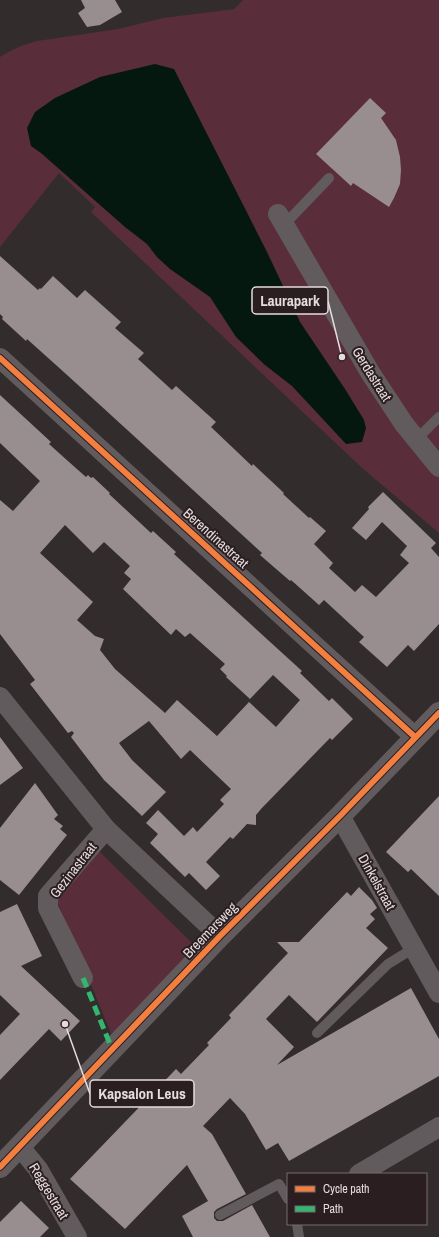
<svg xmlns="http://www.w3.org/2000/svg" width="439" height="1237" viewBox="0 0 439 1237" font-family="'Archivo Narrow',sans-serif">
  <style>
    .green { fill: #592d3a }
    .water { fill: #041810 }
    .building { fill: #988d8f; fill-rule: evenodd }
    .lines { fill: none; stroke-linecap: round; stroke-linejoin: round }
    .service { stroke: #615b5d; stroke-width: 10 }
    .minor { stroke: #615b5d; stroke-width: 20 }
    .tertiary { stroke: #615b5d; stroke-width: 22 }
    .quiet { stroke: #33b770; stroke-width: 5; stroke-dasharray: 10 5; stroke-linecap: butt }
    .cycleway-casing { stroke: #2b1e21; stroke-width: 8 }
    .cycleway { stroke: #f27e40; stroke-width: 6 }
    .labels { text-anchor: middle; dominant-baseline: central; stroke-width: 4; stroke-linejoin: round; paint-order: stroke }
    .street-label { font-size: 14px; fill: #e5dcde; stroke: #2b1e21 }
    .leader { fill: none; stroke: #e5dcde; stroke-width: 1.5 }
    .callout-dot { fill: #e5dcde; stroke: #2b1e21; stroke-width: 1.5 }
    .callout { fill: #2b1e21; stroke: #e5dcde; stroke-width: 1.5 }
    .callout-label { font-size: 15px; text-anchor: middle; font-weight: bold; fill: #e5dcde }
  </style>
  <rect width="100%" height="100%" fill="#322c2d"/>
  <g class="green">
    <path d="M243,0H439V533L362,468L91,212L95,207L59,173L0,247V57C12,49 23,45 37,41L118,29L163,18L234,9Z"/>
    <polygon points="98,850 194,945 192,951 112,1036 56,899"/>
  </g>
  <polygon class="water" points="155,64 174,69 267,252 300,322 345,389 364,420 366,428 362,442 346,444 292,386 265,365 236,337 210,297 170,269 157,257 147,244 125,227 41,153 31,146 27,128 35,112 55,98 100,77"/>
  <g class="building">
    <polygon points="81,0 115,0 122,12 100,25 87,27 78,13 85,8"/>
    <polygon points="370,98 386,113 381,118 396,140 400,157 401,170 400,184 394,198 389,207 353,183 351,186 316,154"/>
    <polygon points="0,256 38,290 40,288 41,289 53,276 77,298 85,290 121,322 115,328 144,353 138,359 172,390 176,386 216,422 211,427 252,466 253,464 284,493 283,494 309,518 310,517 326,531 314,544 333,563 329,568 355,592 362,585 376,597 409,563 400,555 407,546 382,522 366,540 352,528 369,509 368,507 383,492 436,543 431,548 439,557 439,624 414,651 408,645 387,667 359,642 364,637 324,600 319,605 291,580 290,581 260,555 262,553 66,374 27,339 26,341 2,319 3,317 0,314"/>
    <path d="M0,395L51,442L49,444L69,462L86,477L88,475L91,478L93,477L110,493L109,494L151,533L153,531L176,552L174,554L302,671L300,673L329,701L332,698L353,719L332,740L330,738L261,809L256,815V825L247,824L233,839L230,837L206,862L220,876L206,890L189,873L185,877L150,843L158,834L146,823L158,810L184,836L193,827L197,832L224,804L220,800L231,789L190,750L181,759L149,721L119,743L132,760L166,792L142,816L104,780L87,758L71,737L74,733L72,731L68,733L30,684L35,680L0,634V500L13,511L40,481L0,443ZM65,525L93,553L104,542L130,566L124,573L131,579L123,589L171,635L176,629L185,637L190,633L225,664L220,669L227,676L226,677L250,699L273,675L300,700L276,727L249,702L217,736L177,700L165,713L115,669L100,650L104,639L95,636L77,620L93,602L40,553Z"/>
    <polygon points="0,737 23,768 0,785"/>
    <polygon points="35,783 58,815 54,819 63,826 60,829 67,835 19,895 0,880 0,828"/>
    <polygon points="439,796 439,896 411,869 408,872 386,852"/>
    <polygon points="359,887 372,900 377,908 370,914 375,919 366,928 388,948 317,1022 289,995 266,1019 294,1047 277,1065 411,988 439,1039 439,1076 289,1161 278,1143 266,1150 245,1114 230,1098 203,1126 212,1134 246,1194 217,1209 214,1212 214,1218 217,1221 223,1221 252,1205 270,1237 193,1237 182,1216 208,1201 187,1165 125,1229 70,1179 176,1069 181,1074 209,1045 207,1043 231,1018 229,1015 288,953 277,942 299,942 347,892 351,896"/>
    <polygon points="17,904 42,956 21,966 80,1021 61,1041 49,1029 0,1080 0,1035 20,1014 0,995 0,912"/>
    <polygon points="21,1201 49,1228 40,1237 0,1237 0,1222"/>
  </g>
  <g class="lines">
    <g class="service">
      <polyline points="284,225 329,178"/>
      <polyline points="417,439 439,417"/>
      <polyline points="317,1033 388,964 414,948"/>
      <polyline points="220,1215 279,1184 288,1199"/>
      <polyline points="297,1224 299,1237"/>
    </g>
    <g class="minor">
      <polyline points="278,214 371,374 404,424 439,467"/>
      <polyline points="0,358 415,737"/>
      <polyline points="0,697 106,829 220,936"/>
      <polyline points="340,816 439,993"/>
      <polyline points="83,978 48,908 48,896 106,829"/>
      <polyline points="20,1147 38,1169 77,1237"/>
      <polyline points="359,1174 439,1127"/>
    </g>
    <polyline class="tertiary" points="0,1167 220,936 340,816 439,713"/>
    <polyline class="quiet" points="83,978 112,1049"/>
    <defs>
      <g id="cycleway">
        <polyline points="0,358 415,737"/>
        <polyline points="0,1167 220,936 340,816 439,713"/>
      </g>
    </defs>
    <use href="#cycleway" class="cycleway-casing"/>
    <use href="#cycleway" class="cycleway"/>
  </g>
  <g class="labels">
    <g class="street-label">
      <text transform="translate(372 374) rotate(58)">Gerdastraat</text>
      <text transform="translate(216 538) rotate(42)">Berendinastraat</text>
      <text transform="translate(73 870) rotate(-52)">Gezinastraat</text>
      <text transform="translate(377 882) rotate(61)">Dinkelstraat</text>
      <text transform="translate(210 930) rotate(-46)">Breemarsweg</text>
      <text transform="translate(49 1191) rotate(59)">Reggestraat</text>
    </g>
  </g>
  <path class="leader" d="M342 357L328 301M65 1024L90 1094"/>
  <g class="callout-dot">
    <circle cx="342" cy="357" r="4"/>
    <circle cx="65" cy="1024" r="4"/>
  </g>
  <g class="callout">
    <rect x="252" y="287" width="76" height="27" rx="4"/>
    <rect x="90" y="1080" width="104" height="27" rx="4"/>
  </g>
  <g class="callout-label">
    <text x="290" y="306">Laurapark</text>
    <text x="142" y="1099">Kapsalon Leus</text>
  </g>
  <rect x="287" y="1173" width="140" height="52" fill="#2b1e21" stroke="#756a6d"/>
  <rect x="295" y="1186" width="20" height="6" fill="#f27e40" stroke="#756a6d"/>
  <text x="323" y="1193" font-size="12" fill="#e5dcde">Cycle path</text>
  <rect x="295" y="1206" width="20" height="6" fill="#33b770" stroke="#756a6d"/>
  <text x="323" y="1213" font-size="12" fill="#e5dcde">Path</text>
</svg>
